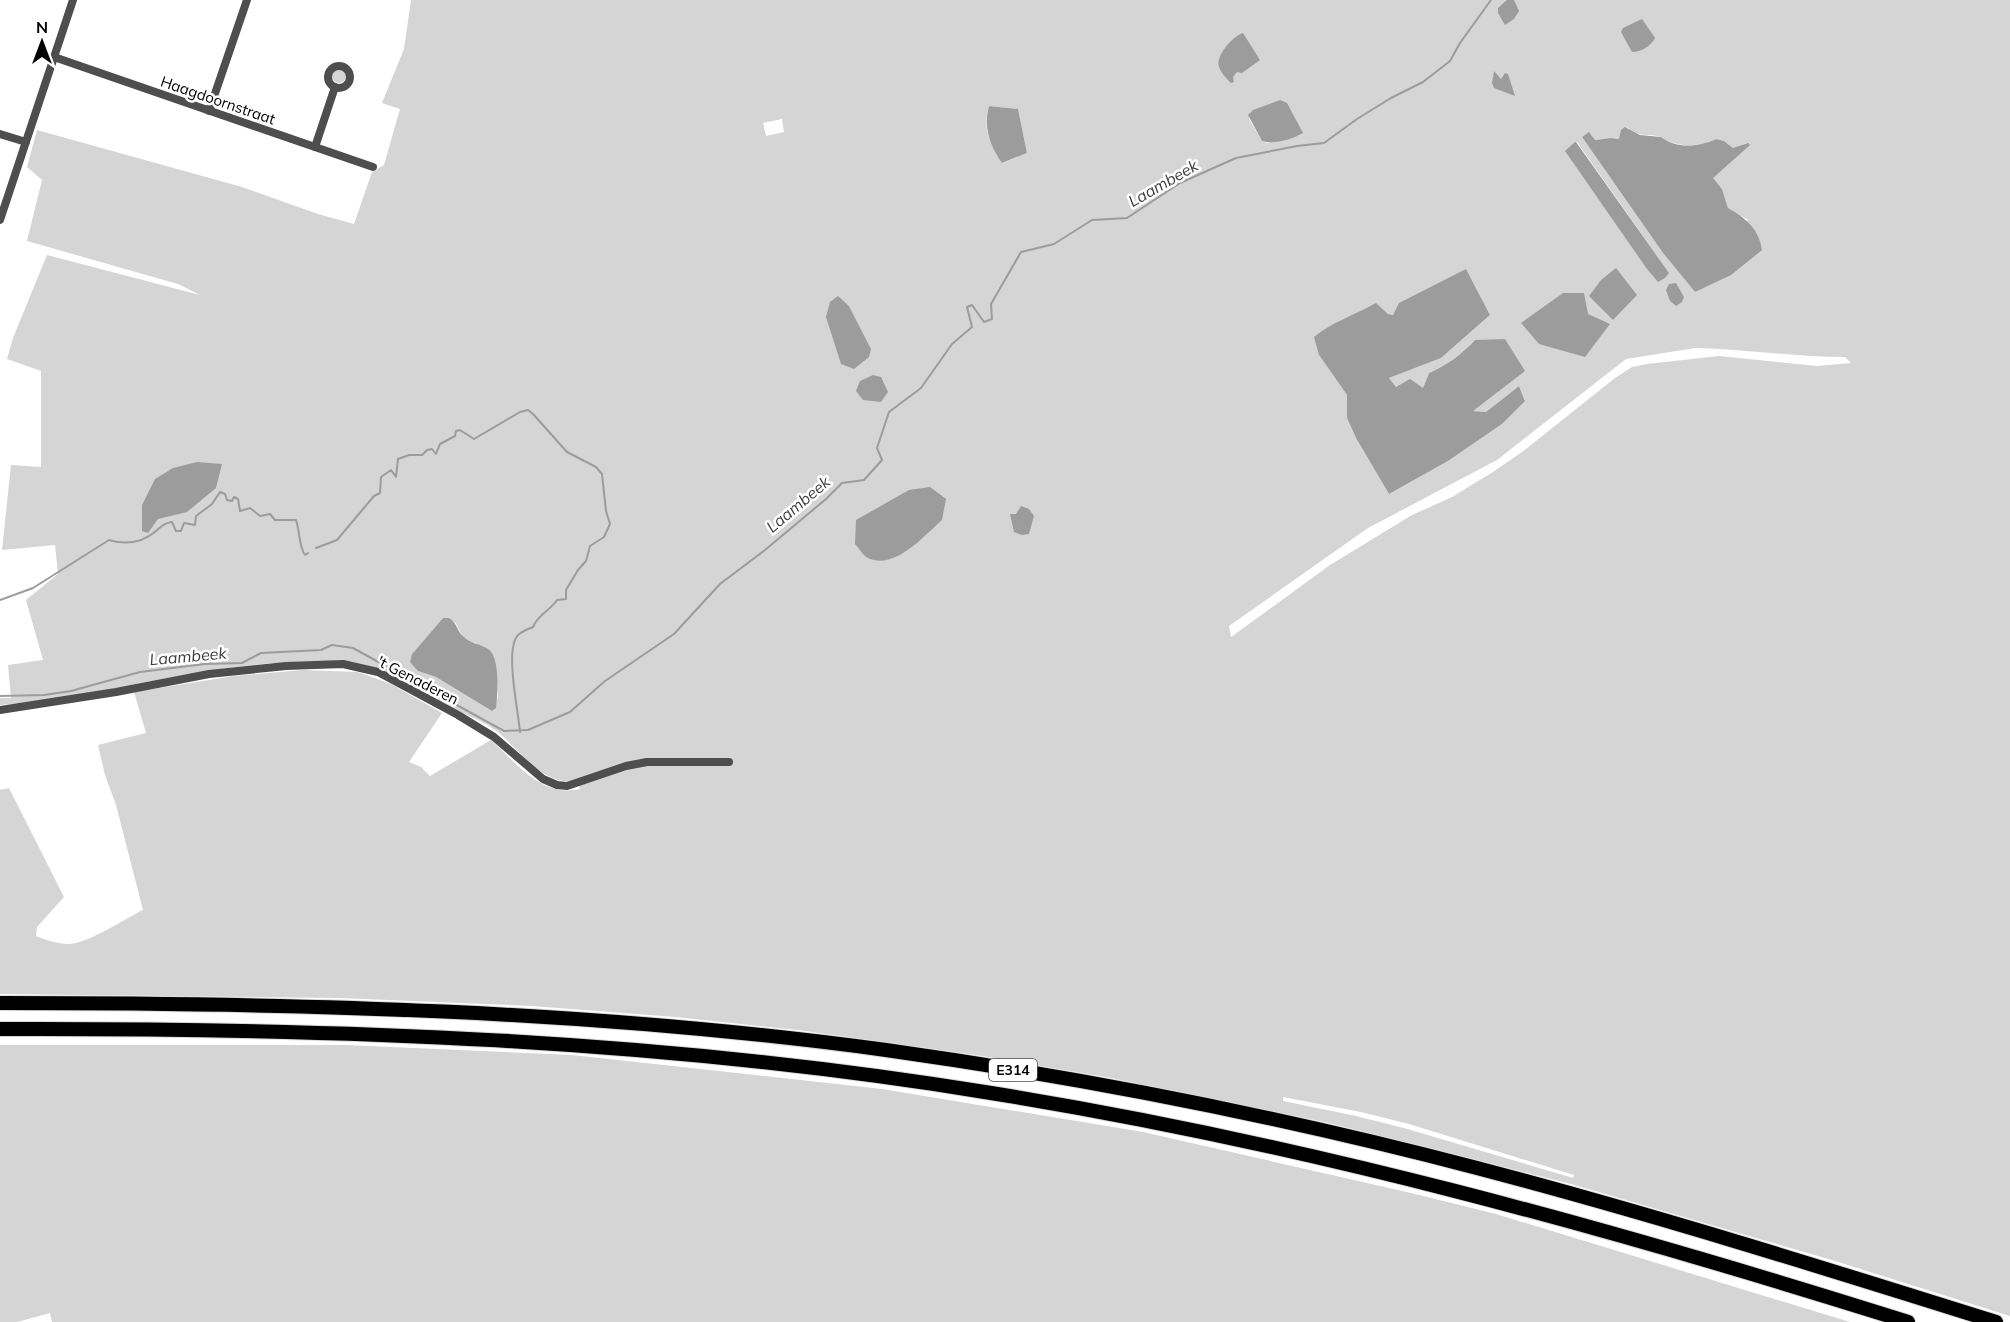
<svg xmlns="http://www.w3.org/2000/svg" width="2010" height="1322" viewBox="0 0 2010 1322" font-family="Mulish,sans-serif">
  <style>
    .green { fill: #d5d5d5; fill-rule: evenodd }
    .water { fill: #9c9c9c }
    .lines { fill: none; stroke-linecap: round; stroke-linejoin: round }
    .stream { stroke: #9c9c9c; stroke-width: 2 }
    .motorway-casing { stroke: #dbdbdb; stroke-width: 16 }
    .minor { stroke: #4e4e4e; stroke-width: 8 }
    .motorway { stroke: #000; stroke-width: 14 }
    .labels { text-anchor: middle; dominant-baseline: central; stroke-width: 5; stroke-linejoin: round; paint-order: stroke }
    .shield { fill: #fff; stroke: #4c4c4c; stroke-width: 1.5 }
    .shield-label { font-size: 14px; font-weight: bold; fill: #000 }
    .street-label { font-size: 15px; fill: #000; stroke: #fff }
    .water-label { font-size: 16px; font-style: italic; fill: #3d3d3d; stroke: #fff }
  </style>
  <rect width="100%" height="100%" fill="#fff"/>
  <g class="green">
    <path d="M411,0H2010V1316L1835,1261L1571,1184L1473,1159L1329,1123L1106,1077L976,1055L798,1030L676,1017L532,1006L340,998L0,994V790L9,788L64,897L37,927L36,936C46,940 57,944 68,944C87,944 125,919 143,910L116,805L105,775L98,745L146,733L134,692L234,676L302,670L358,672L391,684L442,713L409,762L421,767L430,776L491,740C516,763 542,798 580,789L577,781C540,786 521,749 495,730C478,718 456,711 438,702C414,689 393,672 365,666C351,662 334,664 320,663C212,658 107,698 0,705V698H11L8,665L43,660L26,600L58,574L55,545L2,550L11,465L41,467V371L7,359L13,338L47,255L200,295L178,284L27,241L42,180L27,167L37,130L242,187L318,214L354,224L372,172L384,165L400,109L382,103L404,49ZM989,106L1018,109L1027,153L1003,163C990,146 982,127 989,106ZM1250,112L1301,135L1267,143L1262,141L1249,119ZM782,119L784,132L766,136L763,123ZM1627,127C1642,140 1652,132 1662,138C1680,148 1697,147 1716,139L1724,141L1733,148H1738L1746,143L1749,145L1712,178L1722,189L1728,208L1748,220L1695,292L1663,253L1582,137L1591,134L1594,140L1610,138L1619,139ZM1575,142H1577L1669,273ZM1466,269L1490,315L1441,358L1389,378L1396,387L1423,388L1429,373C1447,365 1461,355 1475,340L1472,411L1486,412L1519,386L1525,400L1502,424L1448,461L1389,494L1356,438L1347,418V395L1319,355L1354,316L1376,304L1388,314L1393,315ZM837,296L849,306L871,349ZM1695,348C1745,349 1795,357 1845,357L1851,363L1817,366L1719,356L1647,364L1632,367L1615,378L1522,452L1493,472L1452,497L1412,515L1330,565L1231,637L1229,626L1368,528L1497,460L1626,359ZM443,618L456,623C461,635 464,640 476,643L497,681L498,697L492,711L436,677L418,671L412,654ZM1283,1097L1361,1112L1409,1124L1574,1175L1573,1178L1404,1128L1356,1116L1283,1101Z"/>
    <circle cx="339" cy="76" r="7"/>
    <polygon points="0,1045 346,1045 572,1055 882,1089 1143,1132 1411,1193 1496,1214 1850,1322 52,1322 50,1313 17,1322 0,1322"/>
  </g>
  <g class="water">
    <polygon points="1507,0 1514,0 1519,11 1514,19 1505,25 1498,13 1498,8"/>
    <path d="M1642,19L1655,38C1651,46 1641,52 1632,52L1621,32L1623,28Z"/>
    <path d="M1243,33L1260,60L1242,73L1237,72L1233,77L1234,82L1231,83C1227,79 1221,73 1219,67C1215,56 1233,36 1243,33Z"/>
    <polygon points="1494,71 1501,79 1505,73 1508,74 1515,96 1494,88 1492,83"/>
    <path d="M1280,100L1287,103L1303,133C1293,139 1273,145 1262,141L1248,115L1253,110Z"/>
    <path d="M989,106L1018,109L1027,153L1002,163C990,146 983,127 989,106Z"/>
    <path d="M1625,127L1640,135L1661,137C1676,149 1699,147 1716,139L1724,141L1733,148L1748,143L1750,145L1713,178L1722,189L1728,208C1746,218 1759,229 1762,250L1731,275L1695,292L1663,253L1582,137L1589,132L1595,140L1610,138L1619,139L1621,130Z"/>
    <polygon points="1575,142 1576,142 1669,273 1665,278 1658,282 1647,269 1565,151"/>
    <polygon points="1616,268 1637,295 1613,320 1589,296 1601,280"/>
    <path d="M1466,269L1490,315L1441,358L1389,378L1396,387L1410,379L1423,388L1429,373C1447,365 1461,355 1475,340L1505,339L1525,371L1473,411L1486,412L1519,386L1525,401L1502,424L1448,461L1389,494L1356,438L1347,418V395L1319,355L1314,337C1332,322 1355,315 1376,303L1388,314L1393,315L1399,303Z"/>
    <polygon points="1676,283 1684,297 1682,302 1676,306 1670,301 1666,290 1669,284"/>
    <polygon points="1563,293 1584,293 1588,314 1610,324 1585,357 1539,344 1521,323"/>
    <polygon points="838,296 849,306 871,349 869,357 854,369 841,364 826,317 830,302"/>
    <polygon points="873,375 881,377 888,392 881,402 863,400 856,391 860,381"/>
    <polygon points="197,462 222,464 216,488 187,512 158,519 148,533 142,531 142,505 155,479 173,468"/>
    <path d="M930,487L946,499L942,520C925,535 894,571 868,558C863,556 859,548 855,544L856,520L909,490Z"/>
    <polygon points="1021,506 1029,509 1034,516 1029,534 1022,535 1014,532 1010,514 1016,514"/>
    <path d="M443,618H449C459,625 456,630 463,636C469,643 480,644 488,649C500,656 498,694 496,708L492,711L436,677L418,671L410,662L412,654Z"/>
  </g>
  <g class="lines">
    <g class="stream">
      <path d="M316,548L337,540L374,496L380,493L381,477L391,470L396,477L398,459L409,455H422L427,450L432,449L436,454L440,444L455,436L456,431L460,430L474,439L520,412L528,410L533,414L567,452L596,467L602,474L606,511L610,524L604,537L590,546L586,561L578,570L566,590V599L557,600C549,612 539,613 533,627C526,630 517,633 515,640C507,659 518,710 520,732"/>
      <path d="M0,600L33,588L109,540C126,545 142,543 156,531C162,526 164,523 172,522L176,531H181L184,523L195,525L196,516L212,504L220,492L225,494L227,500L232,501L234,497L238,499L240,511L250,508L260,516L270,514L275,520H296C300,532 299,547 305,555L308,553"/>
      <polyline points="0,696 44,695 71,691 140,672 205,664 242,663 261,653 321,650 332,645 353,648 504,731 528,730 570,712 605,681 674,634 720,584 765,550 826,499 842,483 864,480 882,460 877,448 889,412 921,388 952,344 972,327 967,307 972,305 984,322 992,319 991,304 1021,252 1054,244 1092,220 1127,218 1180,183 1236,158 1297,146 1324,143 1357,119 1391,98 1423,82 1450,61 1460,43 1491,0"/>
    </g>
    <defs>
      <g id="motorway">
        <path d="M0,1003C297,1003 591,1010 886,1050C1085,1078 1283,1117 1477,1168C1652,1214 1824,1268 1996,1322"/>
        <path d="M0,1029C332,1028 663,1039 991,1093C1303,1143 1607,1227 1908,1322"/>
      </g>
    </defs>
    <use href="#motorway" class="motorway-casing"/>
    <g class="minor">
      <polyline points="54,57 373,167"/>
      <circle cx="339" cy="77" r="11"/>
      <polyline points="209,111 247,0"/>
      <polyline points="0,134 26,142"/>
      <polyline points="315,147 335,87"/>
      <polyline points="0,220 73,0"/>
      <polyline points="0,710 116,692 209,674 286,666 343,664 378,672 458,715 494,737 543,779 557,785 567,786 626,766 647,762 729,762"/>
    </g>
    <use href="#motorway" class="motorway"/>
  </g>
  <g class="labels">
    <rect class="shield" x="989" y="1059" width="48" height="22" rx="4.5"/>
    <g class="shield-label">
      <text x="1013" y="1070">E314</text>
    </g>
    <g class="street-label">
      <text transform="translate(218 100) rotate(19)">Haagdoornstraat</text>
      <text transform="translate(418 680) rotate(27)">'t Genaderen</text>
    </g>
    <g class="water-label">
      <text transform="translate(1163 183) rotate(-30)">Laambeek</text>
      <text transform="translate(798 504) rotate(-40)">Laambeek</text>
      <text transform="translate(188 656) rotate(-5)">Laambeek</text>
    </g>
  </g>
  <g transform="translate(42 42)" stroke="#ffffff" stroke-width="4.5" paint-order="stroke">
  <path d="M0-4.5L10 22L0 15L-10 22Z" fill="#000000"/>
  <text y="-9" font-size="16" font-weight="bold" text-anchor="middle" fill="#000000">N</text>
  </g>
</svg>
